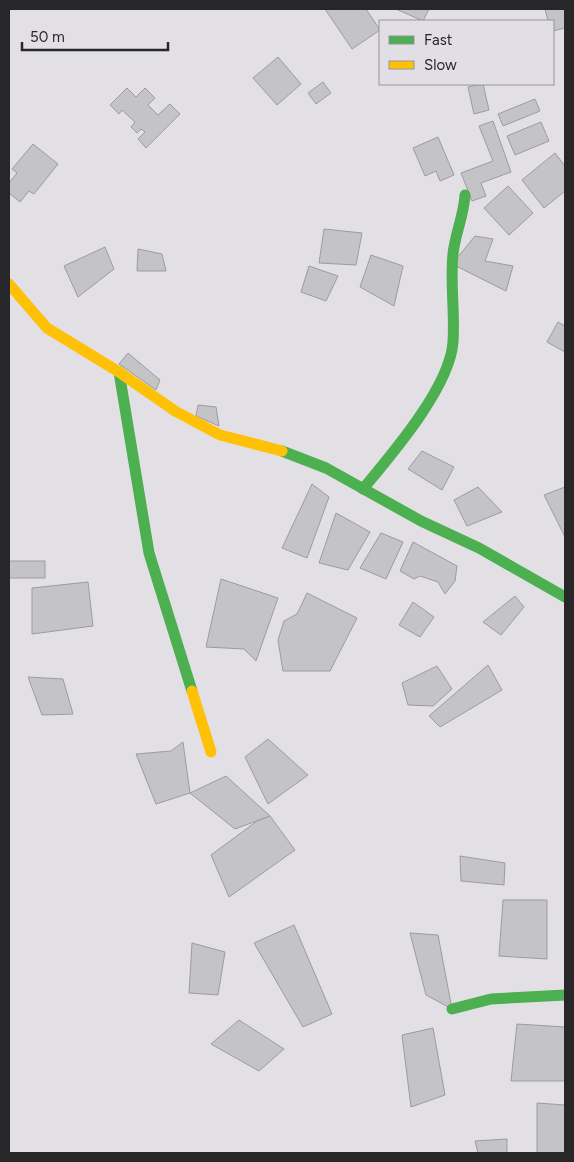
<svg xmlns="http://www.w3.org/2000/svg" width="574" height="1162" viewBox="0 0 574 1162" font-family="Figtree,sans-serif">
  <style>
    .building { fill: #c4c3c6; stroke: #9c9b9e }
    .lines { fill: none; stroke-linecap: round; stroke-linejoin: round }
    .fast { stroke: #4caf50; stroke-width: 11 }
    .slow { stroke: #ffc107; stroke-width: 11 }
  </style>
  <rect width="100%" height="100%" fill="#e2e0e4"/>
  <g class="building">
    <polygon points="325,9 366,9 380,30 352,49"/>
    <polygon points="396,9 429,9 423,21"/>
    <polygon points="545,9 565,9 565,28 553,31 553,21 548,21"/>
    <polygon points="278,57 301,84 277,105 253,78"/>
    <polygon points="323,82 331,93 316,104 308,93"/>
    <polygon points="483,84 489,110 474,114 468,87"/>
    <polygon points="127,88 136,97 145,88 155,98 148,105 158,115 170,104 180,114 146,148 138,139 145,132 141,129 137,133 131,127 135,122 122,110 119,114 110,105"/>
    <polygon points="535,99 540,111 503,126 498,114"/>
    <polygon points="493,121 511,172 481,183 486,196 472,201 461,173 493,161 479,126"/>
    <polygon points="541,122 549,141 515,155 507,136"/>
    <polygon points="438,137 454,175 440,181 436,171 425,176 413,148"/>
    <polygon points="33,144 58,164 34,194 29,191 20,202 9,193 9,183 17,173 12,169"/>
    <polygon points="555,153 565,166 565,191 544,208 522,180"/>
    <polygon points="508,186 533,213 509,235 484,208"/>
    <polygon points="324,229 362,233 356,265 319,263"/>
    <polygon points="475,236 493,239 485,261 513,266 506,291 452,264"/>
    <polygon points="105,247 114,269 78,297 64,266"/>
    <polygon points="138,249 162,254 166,271 137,271"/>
    <polygon points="371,255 403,266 394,306 360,287"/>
    <polygon points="309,266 338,276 326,301 301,292"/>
    <polygon points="558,322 565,326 565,352 547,342"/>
    <polygon points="128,353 160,380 156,390 119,364"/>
    <polygon points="198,405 216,407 219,426 196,416"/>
    <polygon points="422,451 454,467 442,490 408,469"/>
    <polygon points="312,484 329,497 307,558 282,548"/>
    <polygon points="478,487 502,512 467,526 454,500"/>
    <polygon points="565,487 565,537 544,495"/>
    <polygon points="336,513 370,532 348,570 319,563"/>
    <polygon points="381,533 403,542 386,579 360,568"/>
    <polygon points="413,542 457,566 455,581 445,594 438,582 420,576 414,579 400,571"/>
    <rect x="9" y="561" width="36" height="17"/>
    <polygon points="221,579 278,598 256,661 244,649 206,647"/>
    <polygon points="88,582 93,626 32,634 32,588"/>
    <polygon points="307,593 357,618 330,671 283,671 278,640 284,621 297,614"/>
    <polygon points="515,596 524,607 501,635 483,622"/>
    <polygon points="413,602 434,617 420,637 399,625"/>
    <polygon points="488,665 502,690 440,727 429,716"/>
    <polygon points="437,666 452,689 433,706 408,705 402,683"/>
    <polygon points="28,677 63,679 73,714 42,715"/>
    <polygon points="268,739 308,775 268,804 245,757"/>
    <polygon points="183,742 190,793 156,804 136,754 171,751"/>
    <polygon points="226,776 270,816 235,829 190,793"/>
    <polygon points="270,816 295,850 229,897 211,855 257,821"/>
    <polygon points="460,856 505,863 504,885 461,881"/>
    <polygon points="503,900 547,900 547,959 499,956"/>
    <polygon points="294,925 332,1014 303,1027 254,943"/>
    <polygon points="410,933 438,935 452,1009 426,995"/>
    <polygon points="192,943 225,952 218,995 189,993"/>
    <polygon points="239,1020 284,1049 259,1071 211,1044"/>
    <polygon points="517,1024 565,1027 565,1081 511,1081"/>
    <polygon points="433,1028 445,1095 411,1107 402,1035"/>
    <polygon points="537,1103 565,1105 565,1153 537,1153"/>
    <polygon points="507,1139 507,1153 478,1153 475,1141"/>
  </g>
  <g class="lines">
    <g class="fast">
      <polyline points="119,372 149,553 192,691"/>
      <polyline points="282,451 326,468 421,521 479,548 565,597"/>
      <path d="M363,489C392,454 450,387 453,342C455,312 450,283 453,254C455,234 464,215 465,195"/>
      <polyline points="452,1009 491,999 565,995"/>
    </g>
    <g class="slow">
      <polyline points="9,284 47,328 119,372 175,411 220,435 282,451"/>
      <polyline points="192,691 211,752"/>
    </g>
  </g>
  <rect width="574" height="1162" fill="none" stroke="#272629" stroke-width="20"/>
  <rect x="379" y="20" width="175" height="65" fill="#e1dee6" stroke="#97949a"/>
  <rect x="389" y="36" width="25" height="8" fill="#4caf50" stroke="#97949a"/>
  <text x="424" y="45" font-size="15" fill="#272629">Fast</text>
  <rect x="389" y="61" width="25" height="8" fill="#ffc107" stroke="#97949a"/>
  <text x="424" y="70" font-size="15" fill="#272629">Slow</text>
  <path d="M22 42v8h146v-8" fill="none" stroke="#272629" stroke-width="2.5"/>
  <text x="30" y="42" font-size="15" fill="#272629" stroke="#e1dee6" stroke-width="4" paint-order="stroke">50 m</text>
</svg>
